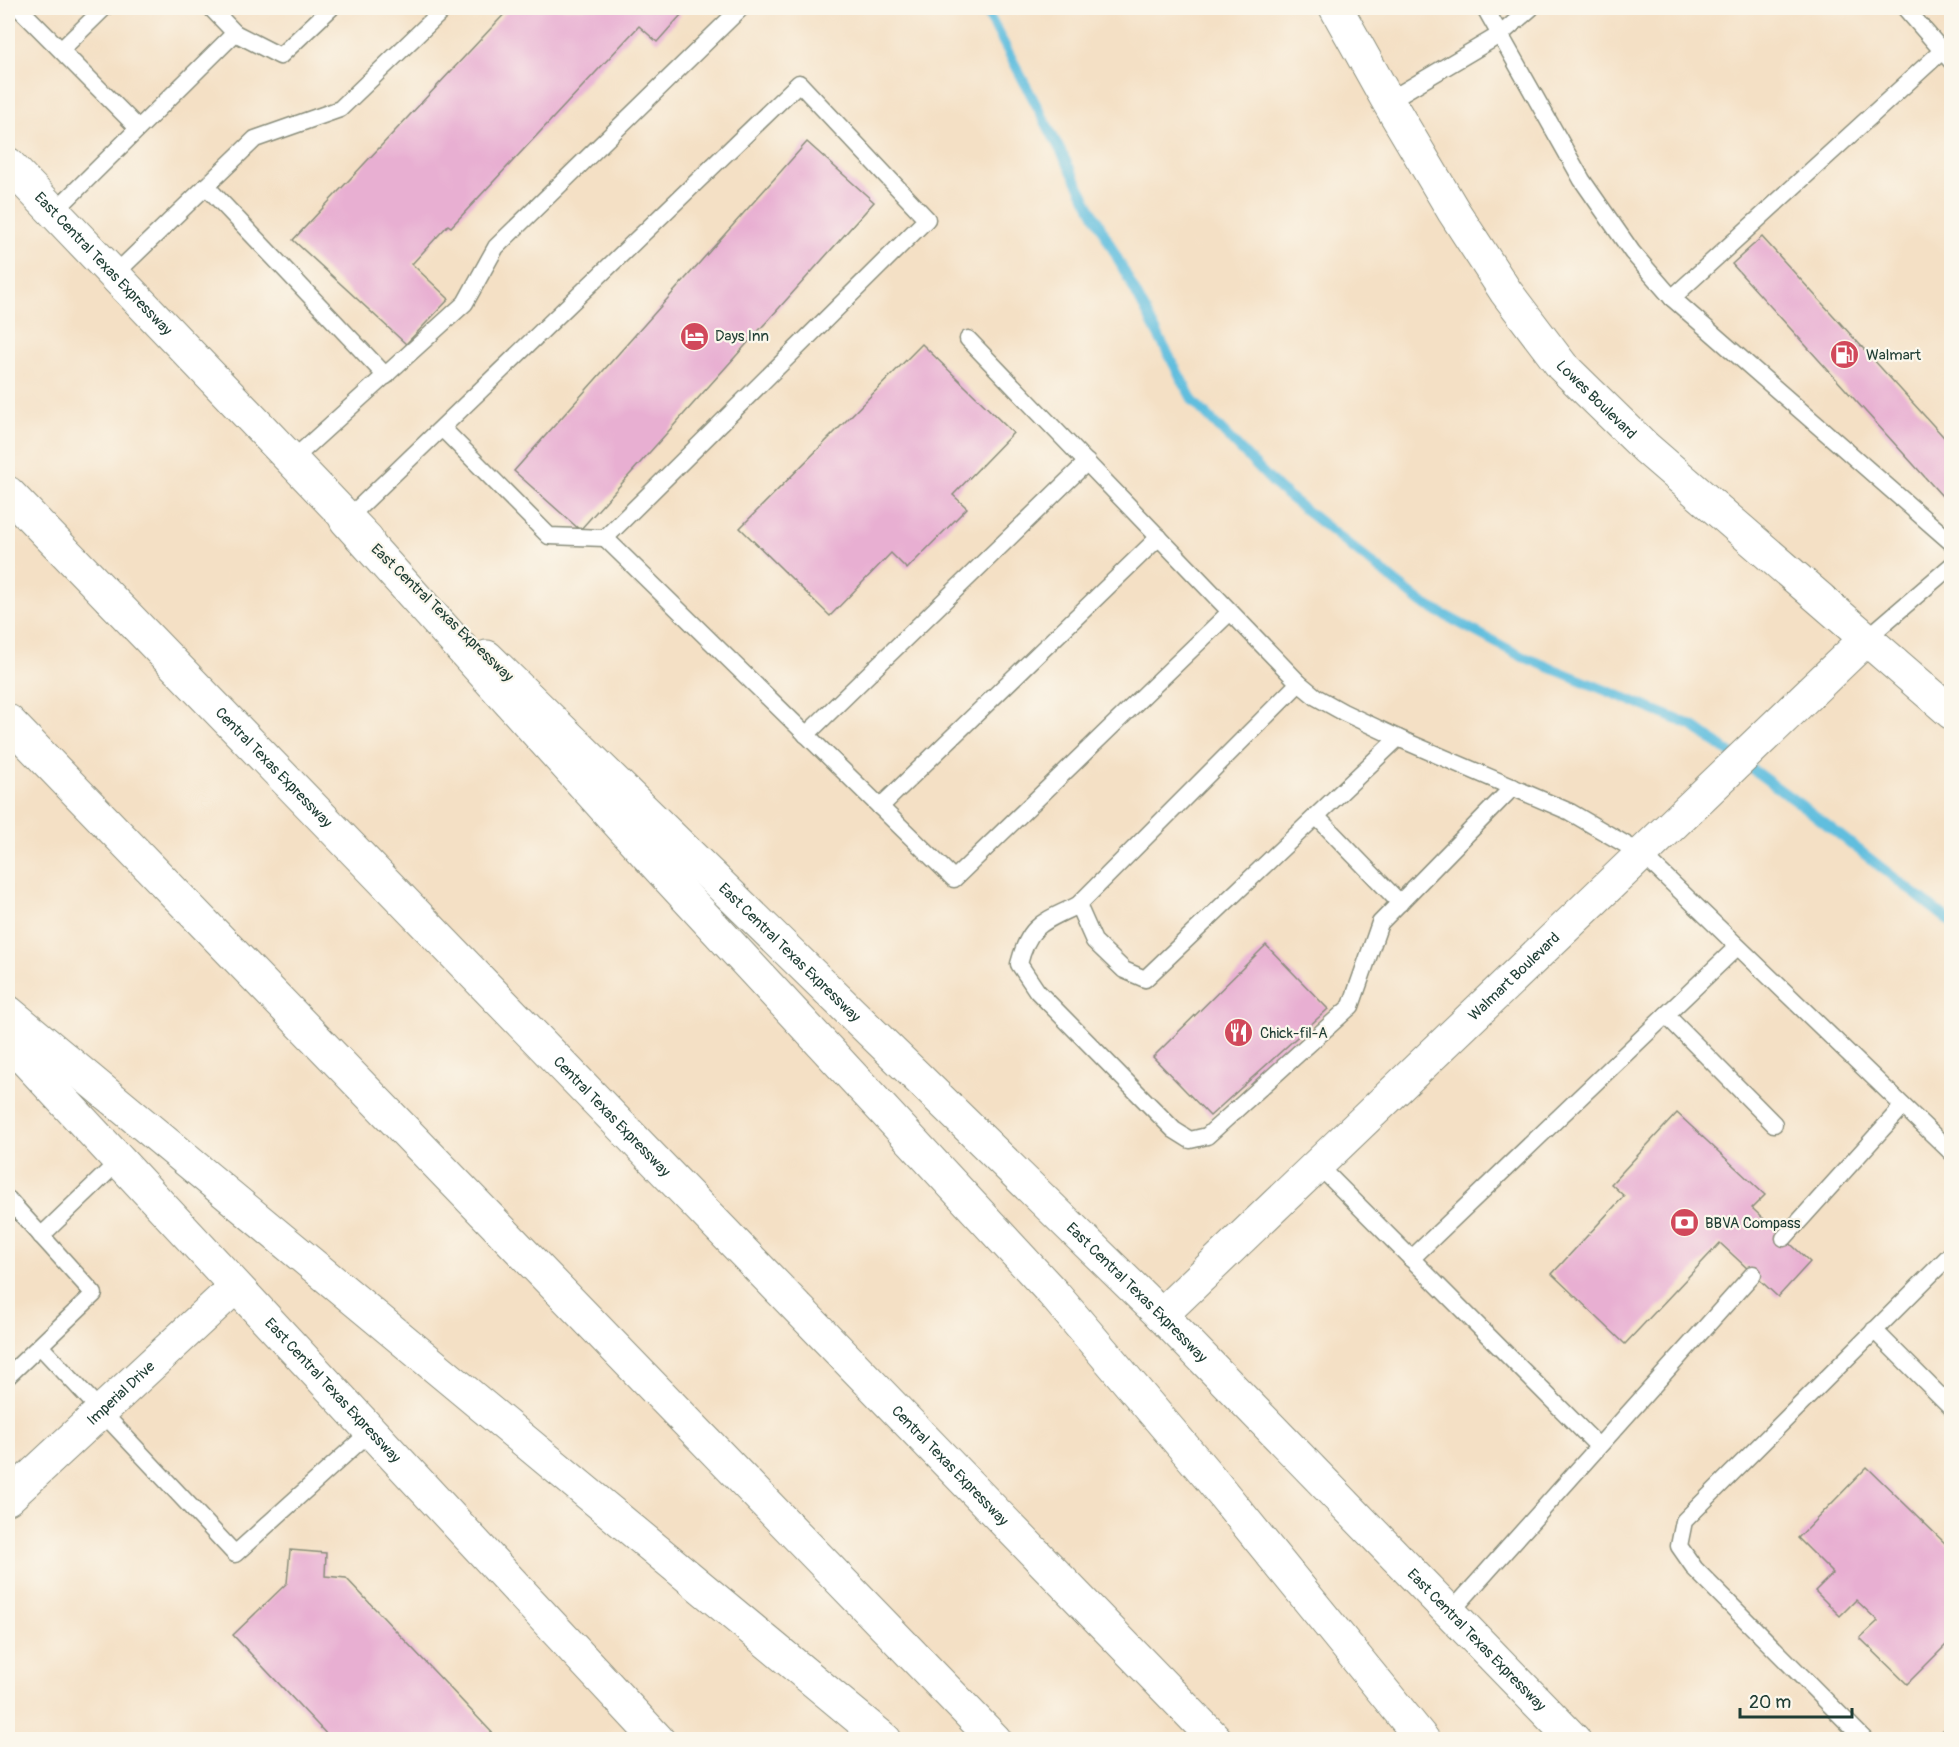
<svg xmlns="http://www.w3.org/2000/svg" width="1959" height="1747" viewBox="0 0 1959 1747" font-family="Pangolin,sans-serif">
  <style>
    .lines { fill: none; stroke-linecap: round; stroke-linejoin: round }
    .stream { stroke: #60bede; stroke-width: 10 }
    .building { fill: #e8afd2 }
    .lane-casing { stroke: #8a8e7c; stroke-width: 19 }
    .street-casing { stroke: #8a8e7c; stroke-width: 35 }
    .secondary-casing { stroke: #8a8e7c; stroke-width: 35 }
    .highway-casing { stroke: #8a8e7c; stroke-width: 35 }
    .lane { stroke: #fff; stroke-width: 16 }
    .street { stroke: #fff; stroke-width: 33 }
    .secondary { stroke: #fff; stroke-width: 33 }
    .highway { stroke: #fff; stroke-width: 33 }
    .labels { text-anchor: middle; dominant-baseline: central; stroke-width: 4.5; stroke-linejoin: round; paint-order: stroke }
    .street-label { font-size: 15px; fill: #1f3d34; stroke: #fbf7ec }
    .poi-label { font-size: 15px; fill: #1f3d34; stroke: #fbf7ec; text-anchor: start }
  </style>
  <rect width="100%" height="100%" fill="#fbf7ec"/>
  <filter id="ink" filterUnits="userSpaceOnUse"><feTurbulence type="fractalNoise" baseFrequency=".0167" numOctaves="2"/><feDisplacementMap in="SourceGraphic" scale="12" xChannelSelector="R" yChannelSelector="G"/><feConvolveMatrix kernelMatrix="1 2 1 2 8 2 1 2 1" color-interpolation-filters="sRGB"/></filter>
  <filter id="wash" filterUnits="userSpaceOnUse"><feTurbulence type="fractalNoise" baseFrequency=".008" numOctaves="4" result="noise"/><feDisplacementMap in="SourceGraphic" scale="24" xChannelSelector="R" yChannelSelector="G"/><feGaussianBlur stdDeviation="1.35" result="paint"/><feColorMatrix in="noise" values="0 0 0 0 0 0 0 0 0 0 0 0 0 0 0 0 0 1.4 0 .05"/><feComposite in="paint" operator="in"/></filter>
  <g filter="url(#wash)">
    <rect width="100%" height="100%" fill="#f4e0c5"/>
    <g class="lines">
      <polyline class="stream" points="985,8 1193,401 1279,489 1422,603 1519,655 1693,726 1808,810 1952,923"/>
    </g>
    <g id="blocks">
      <g class="building">
        <polygon points="510,8 673,8 681,15 657,42 639,26 451,227 448,225 412,264 449,299 406,344 293,240"/>
        <polygon points="807,142 874,202 580,530 514,471"/>
        <polygon points="1762,237 1952,446 1952,507 1732,264"/>
        <polygon points="922,344 1013,433 953,495 967,508 907,569 891,553 830,616 740,528"/>
        <polygon points="1266,945 1328,1009 1210,1116 1153,1057"/>
        <polygon points="1677,1113 1765,1195 1752,1208 1810,1262 1778,1297 1720,1243 1625,1344 1552,1274 1624,1196 1611,1184"/>
        <polygon points="1867,1467 1952,1550 1952,1639 1907,1684 1860,1638 1878,1621 1856,1600 1840,1616 1815,1591 1833,1573 1798,1538"/>
        <polygon points="290,1550 326,1553 325,1576 346,1578 499,1740 332,1740 233,1635 287,1583"/>
      </g>
    </g>
  </g>
  <g filter="url(#ink)">
    <use href="#blocks" fill-opacity="0" stroke="#8a8e7c" stroke-width="1.5"/>
    <g class="lines">
      <defs>
        <g id="lane">
          <polyline points="19,8 138,128"/>
          <polyline points="211,8 235,33"/>
          <polyline points="1485,8 1582,180 1632,252 1672,298 1952,543"/>
          <polyline points="1905,8 1952,62"/>
          <polyline points="61,50 104,8"/>
          <polyline points="1388,101 1501,34 1531,8"/>
          <polyline points="206,186 386,376"/>
          <polyline points="54,212 235,33 280,56 331,8"/>
          <polyline points="114,275 255,139 340,109 445,8"/>
          <polyline points="1672,298 1942,51"/>
          <polyline points="968,339 1299,683 1316,697 1343,712 1398,738 1570,812 1642,854 1952,1153"/>
          <polyline points="291,461 465,303 496,247 741,8"/>
          <polyline points="346,520 799,83 927,219 605,538 549,536 442,428"/>
          <polyline points="605,538 954,879 1230,612"/>
          <polyline points="1866,639 1952,565"/>
          <polyline points="1299,683 1078,905 1094,941 1124,970 1145,979 1398,738"/>
          <polyline points="806,735 1087,462"/>
          <polyline points="880,807 1159,537"/>
          <polyline points="1317,817 1400,903"/>
          <path d="M1078,905C1043,922 1029,924 1019,964L1037,991L1174,1130L1190,1140L1207,1136L1351,1006L1380,923L1513,787"/>
          <polyline points="1666,1015 1774,1124"/>
          <polyline points="1318,1165 1598,1446"/>
          <polyline points="8,1199 94,1294 8,1376"/>
          <polyline points="41,1236 119,1161"/>
          <polyline points="1784,1238 1903,1106"/>
          <polyline points="1411,1259 1737,947"/>
          <polyline points="1874,1330 1952,1408"/>
          <polyline points="40,1346 235,1554 371,1431"/>
          <polyline points="1450,1613 1753,1274"/>
          <polyline points="1865,1740 1695,1569 1679,1546 1684,1521 1952,1253"/>
          <polyline points="1945,1740 1952,1734"/>
        </g>
        <g id="street">
          <path id="s1" d="M1161,1315L1866,639"/>
          <path id="s2" d="M8,1498L235,1287"/>
        </g>
        <g id="secondary">
          <path id="s3" d="M1336,8L1388,101L1454,212L1506,292L1562,366L1646,448L1952,713"/>
          <path id="s4" d="M8,164L367,539"/>
          <path id="s5" d="M487,657L1161,1315L1574,1740"/>
          <path id="s6" d="M8,1041L658,1740"/>
        </g>
        <g id="highway">
          <path id="s7" d="M8,493L1216,1740"/>
          <polyline points="346,520 648,856 1052,1292 1209,1477 1423,1740"/>
          <polyline points="8,721 995,1740"/>
          <polyline points="8,1012 885,1740"/>
        </g>
      </defs>
      <use href="#lane" class="lane-casing"/>
      <use href="#street" class="street-casing"/>
      <use href="#secondary" class="secondary-casing"/>
      <use href="#highway" class="highway-casing"/>
      <use href="#lane" class="lane"/>
      <use href="#street" class="street"/>
      <use href="#secondary" class="secondary"/>
      <use href="#highway" class="highway"/>
    </g>
  </g>
  <defs>
    <symbol id="hotel-disc" viewBox="-11 -11 22 22"><circle r="9.5" fill="#d1495b" stroke="#fbf7ec"/><path d="M-6-4.5h1.5V1H6V5H4.5V3h-9V5H-6ZM-4 0a1.8 1.8 0 1 1 3.6 0ZM.5 0V-2.5h3Q6-2.5 6 0Z" fill="#fff"/></symbol>
    <symbol id="fuel-disc" viewBox="-11 -11 22 22"><circle r="9.5" fill="#d1495b" stroke="#fbf7ec"/><path d="M-5.5-6h7V0h2V4h1.3V-2.5L3-4.5l.8-.8L6-3V5H2.5V1h-1V6h-7ZM-4.2-4.7v3.2H.2V-4.7Z" fill="#fff"/></symbol>
    <symbol id="restaurant-disc" viewBox="-11 -11 22 22"><circle r="9.5" fill="#d1495b" stroke="#fbf7ec"/><path d="M-5-6h1v4h1v-4h1v4h1v-4h1v5L-1.5 .5V6h-2V.5L-5-1ZM5-6V6H3V1.5H1.5Q1.5-4 5-6Z" fill="#fff"/></symbol>
    <symbol id="bank-disc" viewBox="-11 -11 22 22"><circle r="9.5" fill="#d1495b" stroke="#fbf7ec"/><path d="M-6-4H6V4H-6ZM0-2.3a2.3 2.3 0 1 0 0 4.6a2.3 2.3 0 1 0 0-4.6Z" fill="#fff"/></symbol>
  </defs>
  <g fill-rule="evenodd">
    <use href="#hotel-disc" x="678" y="320" width="33" height="33"/>
    <use href="#fuel-disc" x="1828" y="338" width="33" height="33"/>
    <use href="#restaurant-disc" x="1222" y="1016" width="33" height="33"/>
    <use href="#bank-disc" x="1668" y="1206" width="33" height="33"/>
  </g>
  <g class="labels">
    <g class="street-label">
      <text stroke="none"><textPath href="#s4" startOffset="138">East Central Texas Expressway</textPath></text>
      <text stroke="none"><textPath href="#s3" startOffset="472">Lowes Boulevard</textPath></text>
      <text transform="translate(442 613) rotate(44)">East Central Texas Expressway</text>
      <text stroke="none"><textPath href="#s7" startOffset="382">Central Texas Expressway</textPath></text>
      <text stroke="none"><textPath href="#s5" startOffset="423">East Central Texas Expressway</textPath></text>
      <text stroke="none"><textPath href="#s1" startOffset="489">Walmart Boulevard</textPath></text>
      <text stroke="none"><textPath href="#s7" startOffset="868">Central Texas Expressway</textPath></text>
      <text stroke="none"><textPath href="#s5" startOffset="909">East Central Texas Expressway</textPath></text>
      <text stroke="none"><textPath href="#s6" startOffset="477">East Central Texas Expressway</textPath></text>
      <text stroke="none"><textPath href="#s2" startOffset="154">Imperial Drive</textPath></text>
      <text stroke="none"><textPath href="#s7" startOffset="1354">Central Texas Expressway</textPath></text>
      <text stroke="none"><textPath href="#s5" startOffset="1395">East Central Texas Expressway</textPath></text>
    </g>
    <g class="poi-label">
      <text x="715" y="336">Days Inn</text>
      <text x="1866" y="355">Walmart</text>
      <text x="1260" y="1033">Chick-fil-A</text>
      <text x="1705" y="1223">BBVA Compass</text>
    </g>
  </g>
  <rect width="1959" height="1747" fill="none" stroke="#fbf7ec" stroke-width="30"/>
  <path d="M1740 1708v9h112v-9" fill="none" stroke="#1f3d34" stroke-width="3"/>
  <text x="1749" y="1708" font-size="18" fill="#1f3d34" stroke="#fbf7ec" stroke-width="4.5" paint-order="stroke">20 m</text>
</svg>
